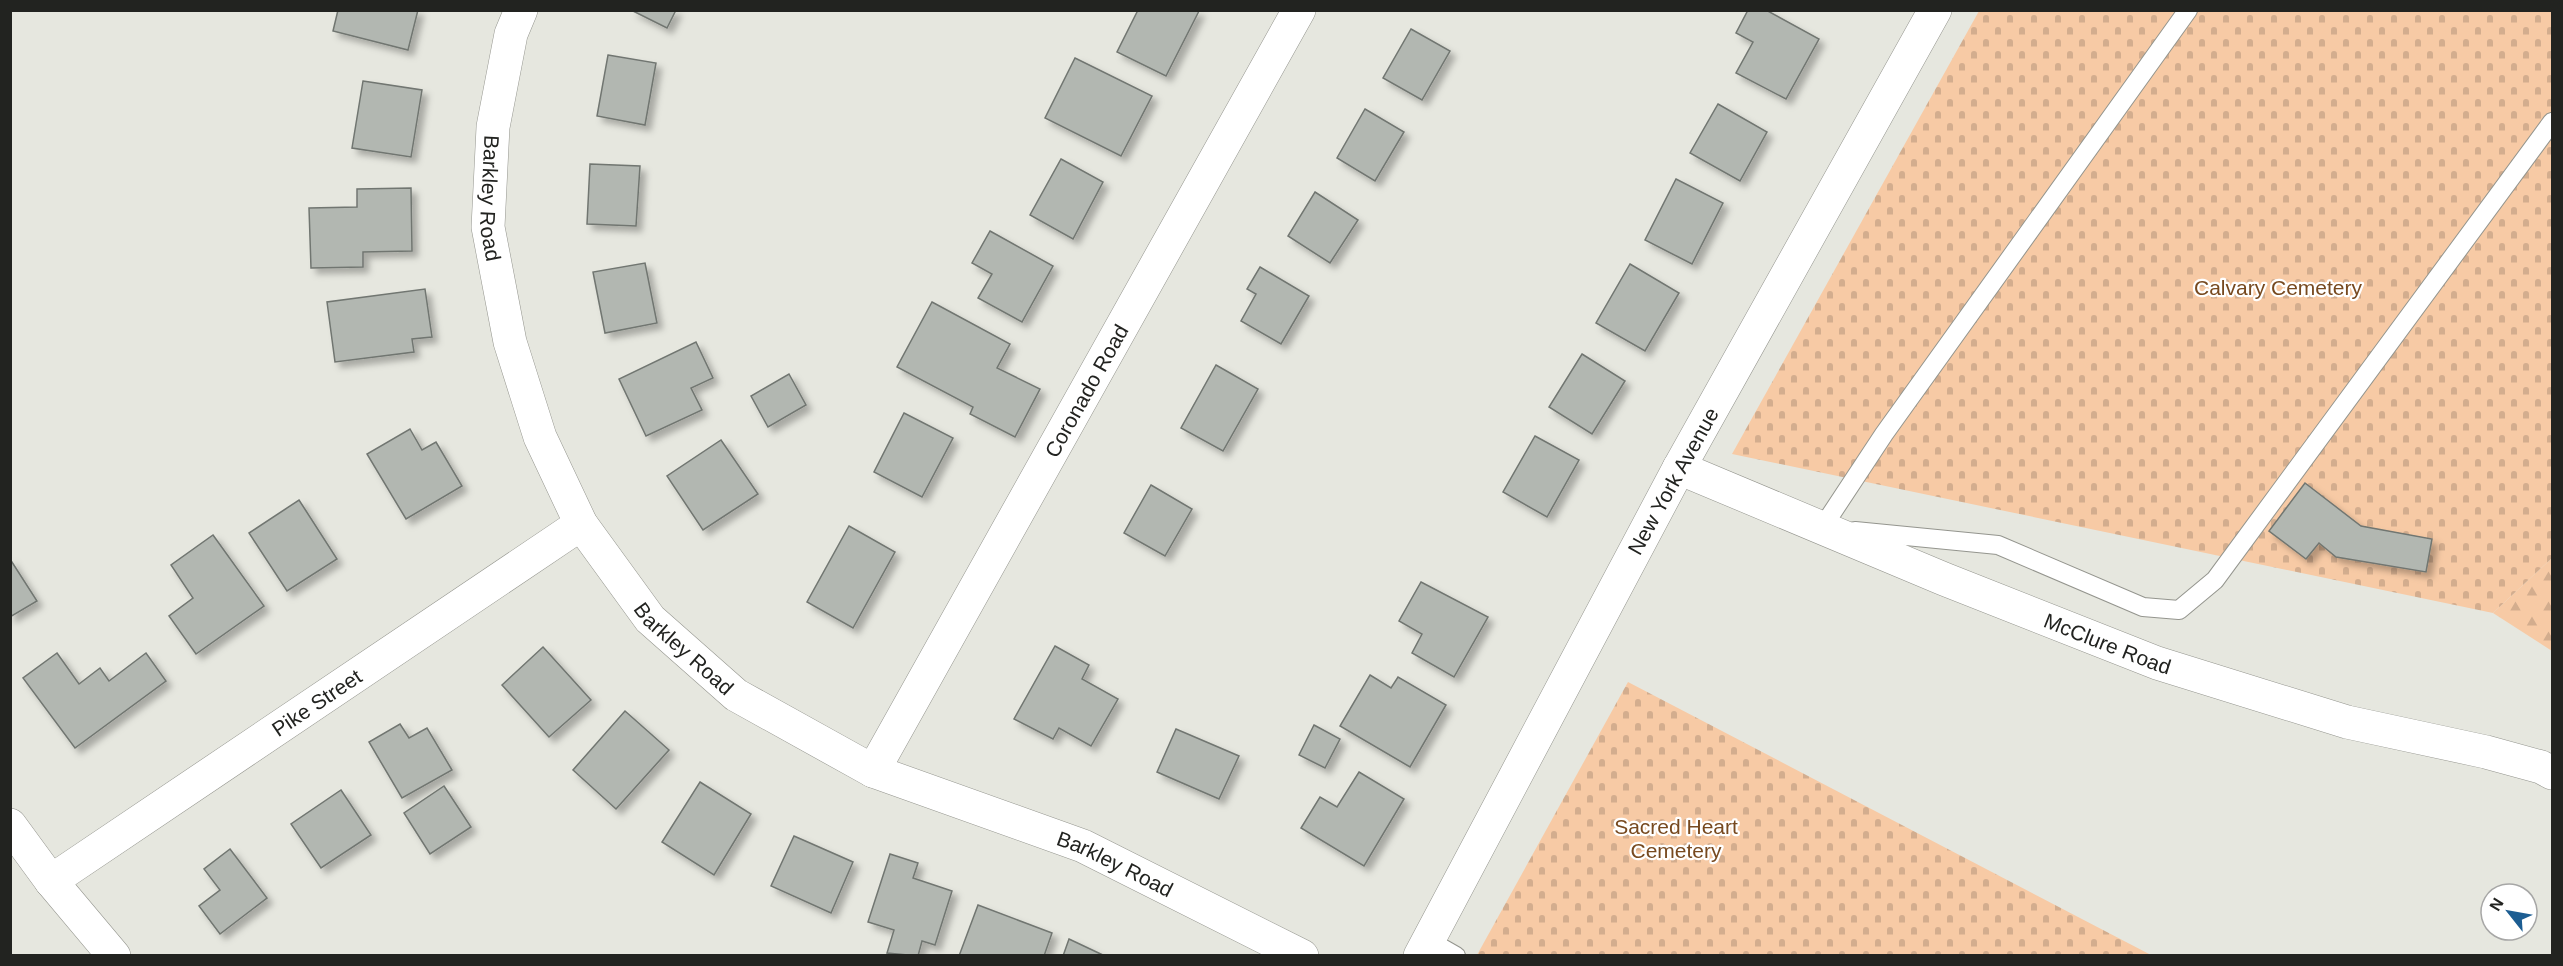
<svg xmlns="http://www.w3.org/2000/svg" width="2563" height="966" viewBox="0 0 2563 966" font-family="Arial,sans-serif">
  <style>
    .forest { fill: url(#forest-firs) }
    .cemetery { fill: url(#cemetery-stones) }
    .building { fill: #b2b7b1; stroke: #717671; stroke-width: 1.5; filter: url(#shadow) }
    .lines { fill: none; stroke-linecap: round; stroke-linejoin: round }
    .lane-casing { stroke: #94958e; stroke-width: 20 }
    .street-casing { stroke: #94958e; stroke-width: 34 }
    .secondary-casing { stroke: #94958e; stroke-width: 34 }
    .lane { stroke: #fff; stroke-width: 18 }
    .street { stroke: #fff; stroke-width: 33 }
    .secondary { stroke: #fff; stroke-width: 33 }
    .labels { text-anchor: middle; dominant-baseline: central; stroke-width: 4.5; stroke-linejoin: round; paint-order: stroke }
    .street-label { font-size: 21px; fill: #222320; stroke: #fff }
    .park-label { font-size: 21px; fill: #77491f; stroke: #fff }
  </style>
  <defs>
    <pattern id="forest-firs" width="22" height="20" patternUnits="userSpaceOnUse" patternTransform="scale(1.5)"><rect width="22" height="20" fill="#f7caa5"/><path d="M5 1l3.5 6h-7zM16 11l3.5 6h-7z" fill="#d3ad8e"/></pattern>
    <pattern id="cemetery-stones" width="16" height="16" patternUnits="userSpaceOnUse" patternTransform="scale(1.5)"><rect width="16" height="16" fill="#f7caa5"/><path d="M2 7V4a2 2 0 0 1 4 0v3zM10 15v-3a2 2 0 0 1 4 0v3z" fill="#d3ad8e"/></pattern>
    <filter id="shadow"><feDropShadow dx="5.5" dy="5.5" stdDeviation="3" flood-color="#0004"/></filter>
  </defs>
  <rect width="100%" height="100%" fill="#e6e7df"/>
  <polygon class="forest" points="2552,558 2552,651 2493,613"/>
  <g class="cemetery">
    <polygon points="1979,11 2552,11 2552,558 2493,613 1732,454"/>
    <polygon points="1628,682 2151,955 1477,955"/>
  </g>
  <g class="building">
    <polygon points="338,10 418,10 408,50 333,31"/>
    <polygon points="631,10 676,10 667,28"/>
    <polygon points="1138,10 1199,11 1166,76 1117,52"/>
    <polygon points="1748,10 1766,10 1819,39 1786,99 1736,73 1753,42 1736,33"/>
    <polygon points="1411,29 1450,51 1422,100 1383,78"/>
    <polygon points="608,55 656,63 645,125 597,116"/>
    <polygon points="1075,58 1152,96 1121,156 1045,118"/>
    <polygon points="363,81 422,90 411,157 352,148"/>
    <polygon points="1718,104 1767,132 1740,181 1690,153"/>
    <polygon points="1365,109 1404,132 1375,181 1337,158"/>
    <polygon points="1061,159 1103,182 1073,239 1030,215"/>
    <polygon points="590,164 640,166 636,226 587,224"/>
    <polygon points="1676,179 1723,203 1692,264 1645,240"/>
    <polygon points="411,188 412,251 363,252 363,267 311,268 309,208 357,207 357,189"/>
    <polygon points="1315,192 1358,220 1330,263 1288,236"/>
    <polygon points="990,231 1053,266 1022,322 978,298 992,274 972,263"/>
    <polygon points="645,263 657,323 605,333 593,272"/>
    <polygon points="1630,264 1679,293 1645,351 1596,323"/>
    <polygon points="1260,267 1309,296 1281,344 1241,321 1256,294 1247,289"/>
    <polygon points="425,289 432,337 412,339 414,352 335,362 327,302"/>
    <polygon points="932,302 1010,344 997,368 1040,389 1015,437 970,414 973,407 897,367"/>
    <polygon points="696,342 713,378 691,388 702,410 646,436 619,379"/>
    <polygon points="1582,354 1625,381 1592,434 1549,407"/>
    <polygon points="1216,365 1258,389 1223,451 1181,428"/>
    <polygon points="789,374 806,405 768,427 751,396"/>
    <polygon points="904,413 953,438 922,497 874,472"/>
    <polygon points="410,429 422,450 436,442 462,486 406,519 367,454"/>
    <polygon points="1535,436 1579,460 1547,517 1503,492"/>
    <polygon points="721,440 758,494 703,530 667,476"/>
    <polygon points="2305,483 2361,526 2432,539 2426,572 2336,557 2319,543 2306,559 2269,531"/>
    <polygon points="1151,485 1192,509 1165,556 1124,533"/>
    <polygon points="299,500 337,559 287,591 249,533"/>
    <polygon points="849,526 895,552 853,628 807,602"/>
    <polygon points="213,535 264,606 196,654 169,616 193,598 171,565"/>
    <polygon points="10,559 37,601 10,617"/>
    <polygon points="1421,582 1488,617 1454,677 1412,653 1422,634 1399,621"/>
    <polygon points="1055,646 1089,665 1082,679 1118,699 1091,746 1059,728 1053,739 1014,719"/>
    <polygon points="543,647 591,700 549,737 502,685"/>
    <polygon points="57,653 79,684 100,668 109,681 146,653 166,681 75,748 23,678"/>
    <polygon points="1370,675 1391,688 1398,677 1446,705 1410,767 1340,726"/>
    <polygon points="625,711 669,750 616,809 573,770"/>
    <polygon points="400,724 409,738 427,728 452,770 402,798 369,742"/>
    <polygon points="1314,725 1340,739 1325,768 1299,755"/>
    <polygon points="1176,729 1239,756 1219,799 1157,772"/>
    <polygon points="1359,772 1404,799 1364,866 1301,828 1320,797 1337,807"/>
    <polygon points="700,782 751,814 714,875 662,842"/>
    <polygon points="444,786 471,827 430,854 404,813"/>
    <polygon points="341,790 371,835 321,868 291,824"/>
    <polygon points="794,836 853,862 831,913 771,886"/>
    <polygon points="230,849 267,898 220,934 199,906 220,890 204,869"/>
    <polygon points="890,854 918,863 913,878 952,891 935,945 922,941 918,956 887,953 894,930 868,922"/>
    <polygon points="978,905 1052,933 1044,956 959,956"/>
    <polygon points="1069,939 1105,956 1063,956"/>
  </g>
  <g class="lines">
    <defs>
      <g id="lane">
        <polyline points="1828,529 1822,528 1884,434 2188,10"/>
        <polyline points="1855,531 1998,545 2143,607 2179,610 2215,580 2552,122"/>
        <polyline points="1428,940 1456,956"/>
      </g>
      <g id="street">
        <path id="s1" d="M521,10L511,34L493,127L488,227L510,342L540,437L581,524L650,619L736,695L873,771L1083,846L1302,956"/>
        <path id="s2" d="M873,771L1299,10"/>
        <polyline points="10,825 51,881 114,956"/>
        <path id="s3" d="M51,881L581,524"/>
        <polyline points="1420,956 1679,468"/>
      </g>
      <g id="secondary">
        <path id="s4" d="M1935,10L1679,468L1944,579L2157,663L2347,722L2486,752L2541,767L2552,773"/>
      </g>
    </defs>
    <use href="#lane" class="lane-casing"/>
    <use href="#street" class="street-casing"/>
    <use href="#secondary" class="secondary-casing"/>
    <use href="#lane" class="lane"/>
    <use href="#street" class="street"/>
    <use href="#secondary" class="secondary"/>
  </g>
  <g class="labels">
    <g class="street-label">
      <text stroke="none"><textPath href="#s1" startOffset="192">Barkley Road</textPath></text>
      <text stroke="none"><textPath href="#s2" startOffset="436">Coronado Road</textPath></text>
      <text transform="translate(1673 481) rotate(-61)">New York Avenue</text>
      <text stroke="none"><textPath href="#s4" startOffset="988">McClure Road</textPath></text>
      <text stroke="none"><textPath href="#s1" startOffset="696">Barkley Road</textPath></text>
      <text stroke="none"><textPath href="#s3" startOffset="320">Pike Street</textPath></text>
      <text stroke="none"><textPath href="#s1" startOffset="1182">Barkley Road</textPath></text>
    </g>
    <g class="park-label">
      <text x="2278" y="287">Calvary Cemetery</text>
      <text x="1676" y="826">Sacred Heart<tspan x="1676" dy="24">Cemetery</tspan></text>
    </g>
  </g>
  <rect width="2563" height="966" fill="none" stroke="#222320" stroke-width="24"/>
  <g transform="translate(2509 912) rotate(301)"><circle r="28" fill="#ffffff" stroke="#a7a7a6" stroke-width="1.5"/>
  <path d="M0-4.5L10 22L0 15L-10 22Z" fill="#1c5d92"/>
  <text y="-9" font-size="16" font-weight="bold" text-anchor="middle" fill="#222320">N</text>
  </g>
</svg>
